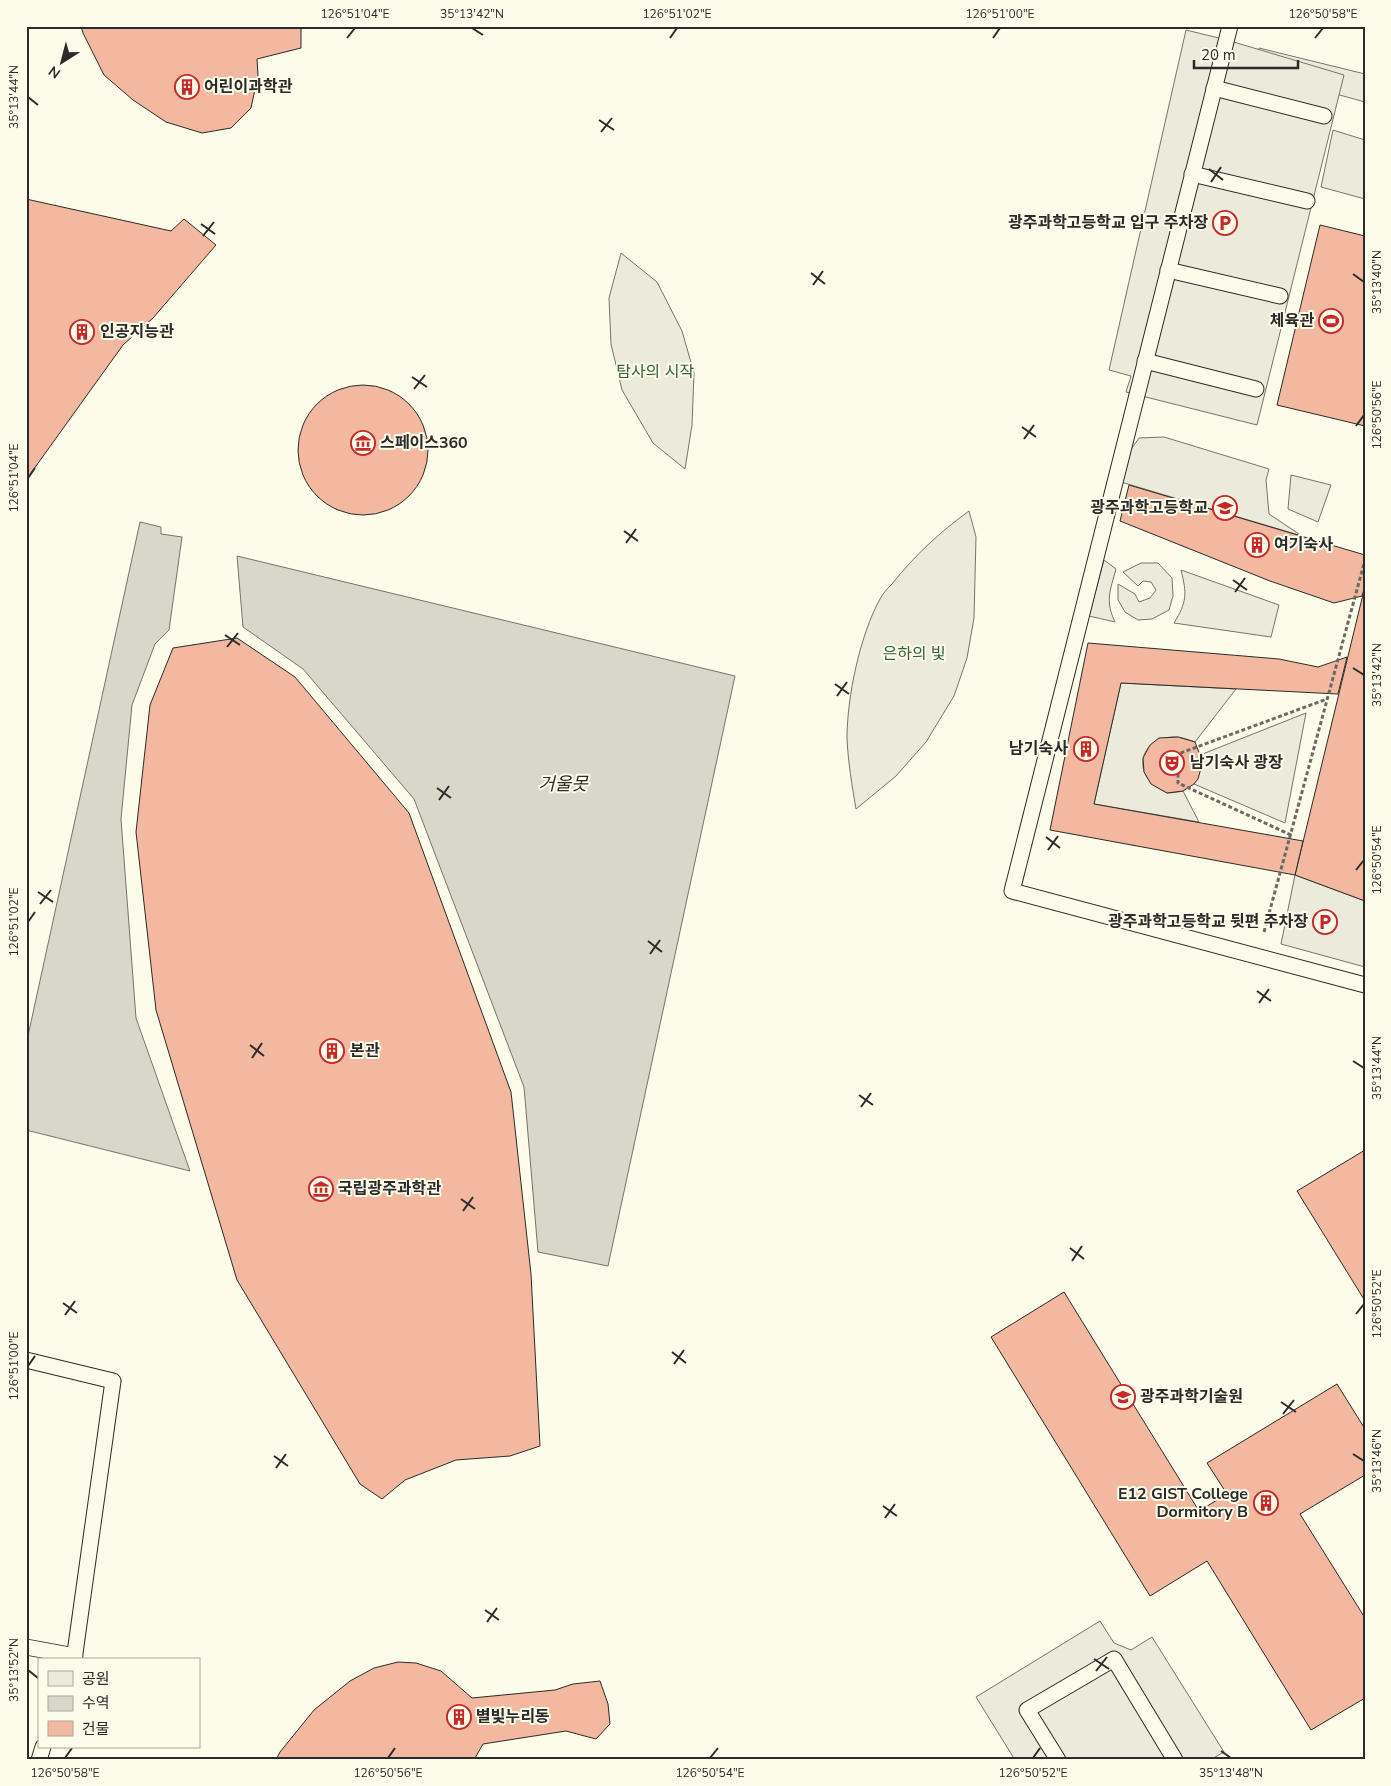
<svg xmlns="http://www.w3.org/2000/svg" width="1391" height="1786" viewBox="0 0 1391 1786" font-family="'Nunito Sans','Noto Sans KR',sans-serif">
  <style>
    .green { fill: #ecebdb; stroke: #74746e }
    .parking { fill: #eceadb; stroke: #74746e }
    .water { fill: #d8d7c9; stroke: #74746e }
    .building { fill: #f2b8a0; stroke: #2b2b2b }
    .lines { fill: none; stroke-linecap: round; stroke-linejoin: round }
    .lane-casing { stroke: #2b2b2b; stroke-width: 17 }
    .path { stroke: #6a6964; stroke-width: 3; stroke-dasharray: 4 2.5; stroke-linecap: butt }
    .lane { stroke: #fdfbea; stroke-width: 15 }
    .ticks { fill: none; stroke: #2b2b2b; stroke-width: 2 }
    .labels { text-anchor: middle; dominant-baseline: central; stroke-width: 4; stroke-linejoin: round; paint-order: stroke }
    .poi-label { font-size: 16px; font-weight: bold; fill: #2b2b2b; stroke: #fdfbea; text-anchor: start }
    .park-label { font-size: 16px; fill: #34623c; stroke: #fdfbea }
    .water-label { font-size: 18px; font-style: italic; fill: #2b2b2b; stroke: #fdfbea }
    .neatline { fill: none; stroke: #2b2b2b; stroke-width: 2 }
    .ticks-label { font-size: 12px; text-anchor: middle; fill: #2b2b2b }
  </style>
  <rect width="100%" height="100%" fill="#fdfbea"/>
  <g class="green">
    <polygon points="1259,48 1365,74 1365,102 1256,72"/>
    <polygon points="1333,130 1365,140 1365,199 1321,187"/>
    <polygon points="621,253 657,282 682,331 694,373 692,425 685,469 653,443 622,390 611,344 609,298"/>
    <polygon points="1164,437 1269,469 1266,480 1269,514 1302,536 1121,482 1130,451 1139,438"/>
    <polygon points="1291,475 1331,485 1318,522 1288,509"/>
    <path d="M969,511L976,537L974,618L967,658L954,696L926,742L896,776L856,809C852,785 848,762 847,738C847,697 860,635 880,599C883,593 888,588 892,584C914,556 940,532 969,511Z"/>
    <path d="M1104,560L1116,569C1110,591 1105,601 1115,622L1089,616Z"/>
    <polygon points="1141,563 1158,563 1172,578 1173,596 1169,610 1152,619 1138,620 1125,612 1118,600 1118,584 1135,594 1139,602 1150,598 1156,590 1151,582 1143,581 1138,586 1123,572"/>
    <path d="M1181,570L1279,605L1271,637L1174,623C1187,602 1187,594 1181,570Z"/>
    <path d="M1121,683L1236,689L1195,742C1189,740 1182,737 1176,737C1140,736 1131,773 1160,789C1162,790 1166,792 1167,793C1172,793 1178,792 1183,791L1199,822L1094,804Z"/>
    <polygon points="1306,713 1285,823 1194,784 1200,755"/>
  </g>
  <g class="parking">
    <polygon points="1186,30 1227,40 1344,75 1257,425 1126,392 1131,376 1109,370"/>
    <polygon points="1295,875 1365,901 1365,967 1281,944"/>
    <polygon points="1100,1621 1114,1643 1131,1650 1152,1637 1224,1752 1210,1760 1015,1760 976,1697"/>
  </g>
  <g class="water">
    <polygon points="140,522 161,527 161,534 182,537 169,630 155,644 132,705 121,819 136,1018 190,1171 26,1130 26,1045"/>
    <polygon points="237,556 735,676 608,1266 538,1252 524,1087 414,799 303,669 243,627"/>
  </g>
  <g class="building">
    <polygon points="81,26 301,26 301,48 257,59 258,75 251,108 231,128 202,133 166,122 133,100 104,75 83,33"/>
    <polygon points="26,199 171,231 184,219 216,245 153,318 123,345 31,473 26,482"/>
    <polygon points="1320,225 1365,236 1365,426 1277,405"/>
    <circle cx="363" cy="450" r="65"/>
    <polygon points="1129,485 1365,555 1365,586 1362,596 1334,603 1270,581 1120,521"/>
    <polygon points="1365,586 1365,901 1295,875"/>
    <polygon points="237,638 295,677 409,813 511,1092 531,1274 540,1446 510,1456 456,1460 405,1480 382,1499 360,1484 237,1280 156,1010 136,832 150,705 173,648"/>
    <polygon points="1088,643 1279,659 1318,667 1347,657 1338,694 1121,683 1094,804 1303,841 1295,875 1050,830"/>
    <polygon points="1178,737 1195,742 1200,755 1201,768 1198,779 1194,784 1183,791 1167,793 1151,784 1144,772 1143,758 1150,745 1159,738"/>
    <polygon points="1365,1150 1365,1301 1297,1191"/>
    <polygon points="1064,1292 1199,1511 1227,1494 1207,1463 1337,1384 1365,1429 1365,1475 1300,1514 1365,1618 1365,1698 1311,1730 1207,1561 1150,1596 991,1337"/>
    <polygon points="398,1662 416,1663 441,1671 472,1698 555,1690 573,1684 600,1681 608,1704 610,1724 596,1739 566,1731 483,1744 474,1760 276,1760 280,1752 314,1710 350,1681 374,1668"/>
  </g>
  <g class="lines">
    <defs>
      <g id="lane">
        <polyline points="1230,26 1012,891 1365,985"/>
        <polyline points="1214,88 1324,116"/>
        <polyline points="1192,174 1307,201"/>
        <polyline points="1168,270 1280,296"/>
        <polyline points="1145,361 1256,389"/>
        <polyline points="26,1360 113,1381 74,1660"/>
        <polyline points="26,1647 75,1656"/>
        <polyline points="39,1760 43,1747"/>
        <polyline points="1058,1760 1027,1710 1114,1659 1175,1760"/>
      </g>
    </defs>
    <use href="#lane" class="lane-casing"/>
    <g class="path">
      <polyline points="1291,835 1178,783 1178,754 1327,699"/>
      <polyline points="1264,932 1365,560"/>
    </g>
    <use href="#lane" class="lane"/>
  </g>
  <path class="ticks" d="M472,28L483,35M347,38L355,28M670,38L677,28M993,38L1000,28M1315,38L1323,28M28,97L38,105M599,120L614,130M601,132L612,118M1209,169L1223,180M1211,182L1221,167M201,224L215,234M203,236L214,222M811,273L825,284M1353,274L1364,282M813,285L823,271M412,377L427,387M414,389L425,375M1356,426L1364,415M1022,427L1036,437M1024,439L1034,425M28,478L35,468M624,531L638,541M626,543L636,529M1233,580L1247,590M1235,592L1245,578M225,635L240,645M227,647L238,633M1353,668L1364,675M835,684L849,694M837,696L847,682M437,788L451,798M439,800L449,786M1046,837L1060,848M1048,850L1058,836M1356,870L1364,860M38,892L53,902M40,904L51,890M28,922L35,912M648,941L662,952M650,954L660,940M1257,991L1271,1001M1259,1003L1269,989M250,1045L264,1056M252,1058L262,1043M1353,1061L1364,1068M859,1095L873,1105M861,1107L871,1093M461,1199L475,1209M463,1211L473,1197M1070,1248L1084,1259M1072,1261L1082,1246M63,1303L77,1313M1356,1314L1364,1304M65,1315L75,1301M672,1352L686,1363M674,1364L684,1350M28,1366L35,1356M1281,1402L1296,1412M1283,1414L1294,1400M1353,1454L1364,1461M274,1456L288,1466M276,1468L286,1454M883,1506L897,1516M885,1518L895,1504M485,1610L499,1620M487,1622L497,1608M1094,1659L1109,1669M28,1670L38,1678M1096,1671L1107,1657M1221,1751L1231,1758M65,1758L72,1748M388,1758L395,1748M710,1758L718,1748M1033,1758L1040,1748"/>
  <defs>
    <symbol id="building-ring" viewBox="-11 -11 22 22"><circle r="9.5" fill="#fdfbea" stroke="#c62828" stroke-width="1.5"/><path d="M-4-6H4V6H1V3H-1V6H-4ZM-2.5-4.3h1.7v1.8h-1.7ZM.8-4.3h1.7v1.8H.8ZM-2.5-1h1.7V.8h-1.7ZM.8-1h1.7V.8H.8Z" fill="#c62828"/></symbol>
    <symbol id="parking-ring" viewBox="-11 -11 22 22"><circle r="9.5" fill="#fdfbea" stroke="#c62828" stroke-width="1.5"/><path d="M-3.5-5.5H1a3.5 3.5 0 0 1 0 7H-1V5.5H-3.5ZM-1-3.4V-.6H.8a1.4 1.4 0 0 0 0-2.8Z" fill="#c62828"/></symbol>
    <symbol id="stadium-ring" viewBox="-11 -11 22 22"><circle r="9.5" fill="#fdfbea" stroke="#c62828" stroke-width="1.5"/><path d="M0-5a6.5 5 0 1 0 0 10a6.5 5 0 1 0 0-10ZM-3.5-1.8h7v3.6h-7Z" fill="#c62828"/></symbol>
    <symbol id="museum-ring" viewBox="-11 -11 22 22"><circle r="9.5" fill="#fdfbea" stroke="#c62828" stroke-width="1.5"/><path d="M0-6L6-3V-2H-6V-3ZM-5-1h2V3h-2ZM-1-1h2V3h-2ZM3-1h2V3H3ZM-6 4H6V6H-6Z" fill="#c62828"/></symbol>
    <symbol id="school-ring" viewBox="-11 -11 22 22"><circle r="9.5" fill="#fdfbea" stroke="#c62828" stroke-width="1.5"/><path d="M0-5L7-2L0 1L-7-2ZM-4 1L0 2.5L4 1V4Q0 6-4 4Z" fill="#c62828"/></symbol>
    <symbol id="theatre-ring" viewBox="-11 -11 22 22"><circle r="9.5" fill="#fdfbea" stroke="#c62828" stroke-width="1.5"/><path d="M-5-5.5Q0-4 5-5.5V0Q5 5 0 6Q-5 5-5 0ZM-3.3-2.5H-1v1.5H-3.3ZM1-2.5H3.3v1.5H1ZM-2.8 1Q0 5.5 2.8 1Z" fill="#c62828"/></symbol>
    <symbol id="university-ring" viewBox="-11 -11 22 22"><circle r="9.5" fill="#fdfbea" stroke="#c62828" stroke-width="1.5"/><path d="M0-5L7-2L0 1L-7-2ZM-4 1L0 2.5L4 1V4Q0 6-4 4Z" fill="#c62828"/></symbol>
  </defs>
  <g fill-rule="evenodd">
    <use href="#building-ring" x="173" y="73" width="28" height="28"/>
    <use href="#parking-ring" x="1211" y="209" width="28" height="28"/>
    <use href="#stadium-ring" x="1317" y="307" width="28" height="28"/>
    <use href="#building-ring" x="68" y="318" width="28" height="28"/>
    <use href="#museum-ring" x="349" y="429" width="28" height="28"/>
    <use href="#school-ring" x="1211" y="494" width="28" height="28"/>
    <use href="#building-ring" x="1243" y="531" width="28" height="28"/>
    <use href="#building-ring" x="1072" y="735" width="28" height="28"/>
    <use href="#theatre-ring" x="1158" y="749" width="28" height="28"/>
    <use href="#parking-ring" x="1311" y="908" width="28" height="28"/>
    <use href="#building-ring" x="318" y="1037" width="28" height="28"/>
    <use href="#museum-ring" x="307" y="1175" width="28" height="28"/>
    <use href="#university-ring" x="1109" y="1383" width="28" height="28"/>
    <use href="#building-ring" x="1252" y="1489" width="28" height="28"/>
    <use href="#building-ring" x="445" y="1703" width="28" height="28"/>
  </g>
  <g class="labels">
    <g class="poi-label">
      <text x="204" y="87">어린이과학관</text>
      <text x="1208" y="223" text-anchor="end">광주과학고등학교 입구 주차장</text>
      <text x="1314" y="321" text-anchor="end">체육관</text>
      <text x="100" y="332">인공지능관</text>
      <text x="380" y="443">스페이스360</text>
      <text x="1208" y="508" text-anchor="end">광주과학고등학교</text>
      <text x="1274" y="545">여기숙사</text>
      <text x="1068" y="749" text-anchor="end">남기숙사</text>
      <text x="1190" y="763">남기숙사 광장</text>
      <text x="1308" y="922" text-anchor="end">광주과학고등학교 뒷편 주차장</text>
      <text x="350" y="1051">본관</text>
      <text x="338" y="1189">국립광주과학관</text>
      <text x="1140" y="1397">광주과학기술원</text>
      <text x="1248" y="1494" text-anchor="end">E12 GIST College<tspan x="1248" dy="18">Dormitory B</tspan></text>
      <text x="476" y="1717">별빛누리동</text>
    </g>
    <g class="park-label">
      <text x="655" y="372">탐사의 시작</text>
      <text x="914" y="654">은하의 빛</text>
    </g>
    <g class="water-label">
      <text x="563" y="784">거울못</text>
    </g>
  </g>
  <rect width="1391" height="1786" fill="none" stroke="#fdfbea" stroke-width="55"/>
  <rect x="38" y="1658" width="162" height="90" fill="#fdfbea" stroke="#a9a89e"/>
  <rect x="48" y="1671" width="25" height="15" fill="#ecebdb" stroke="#a9a89e"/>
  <text x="82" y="1684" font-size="15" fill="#2b2b2b">공원</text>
  <rect x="48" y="1696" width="25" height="15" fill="#d8d7c9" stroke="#a9a89e"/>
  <text x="82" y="1708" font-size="15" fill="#2b2b2b">수역</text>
  <rect x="48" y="1721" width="25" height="15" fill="#f2b8a0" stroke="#a9a89e"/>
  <text x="82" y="1734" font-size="15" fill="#2b2b2b">건물</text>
  <g transform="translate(62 62) rotate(216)" stroke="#fdfbea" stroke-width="4" paint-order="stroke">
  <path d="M0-4L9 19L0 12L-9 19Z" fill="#2b2b2b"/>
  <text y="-8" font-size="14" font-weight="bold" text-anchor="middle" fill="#2b2b2b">N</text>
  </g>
  <path d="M1194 60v8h104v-8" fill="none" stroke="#2b2b2b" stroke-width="2.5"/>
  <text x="1201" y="60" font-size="15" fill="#2b2b2b" stroke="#fdfbea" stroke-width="4" paint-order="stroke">20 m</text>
  <rect x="28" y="28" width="1336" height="1730" class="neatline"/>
  <g class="ticks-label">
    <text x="355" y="18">126°51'04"E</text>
    <text x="472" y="18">35°13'42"N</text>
    <text x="677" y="18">126°51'02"E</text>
    <text x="1000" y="18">126°51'00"E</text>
    <text x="1323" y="18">126°50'58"E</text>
    <text transform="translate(14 97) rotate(-90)" y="4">35°13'44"N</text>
    <text transform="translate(1377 282) rotate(-90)" y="4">35°13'40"N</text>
    <text transform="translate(1377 415) rotate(-90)" y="4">126°50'56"E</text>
    <text transform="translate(14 478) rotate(-90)" y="4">126°51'04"E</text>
    <text transform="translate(1377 675) rotate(-90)" y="4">35°13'42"N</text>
    <text transform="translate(1377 860) rotate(-90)" y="4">126°50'54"E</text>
    <text transform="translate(14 922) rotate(-90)" y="4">126°51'02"E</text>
    <text transform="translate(1377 1068) rotate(-90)" y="4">35°13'44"N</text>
    <text transform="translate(1377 1304) rotate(-90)" y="4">126°50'52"E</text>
    <text transform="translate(14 1366) rotate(-90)" y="4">126°51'00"E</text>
    <text transform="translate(1377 1461) rotate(-90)" y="4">35°13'46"N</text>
    <text transform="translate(14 1670) rotate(-90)" y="4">35°13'52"N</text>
    <text x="65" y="1777">126°50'58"E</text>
    <text x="388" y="1777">126°50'56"E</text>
    <text x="710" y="1777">126°50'54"E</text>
    <text x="1033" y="1777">126°50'52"E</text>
    <text x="1231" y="1777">35°13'48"N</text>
  </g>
</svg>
